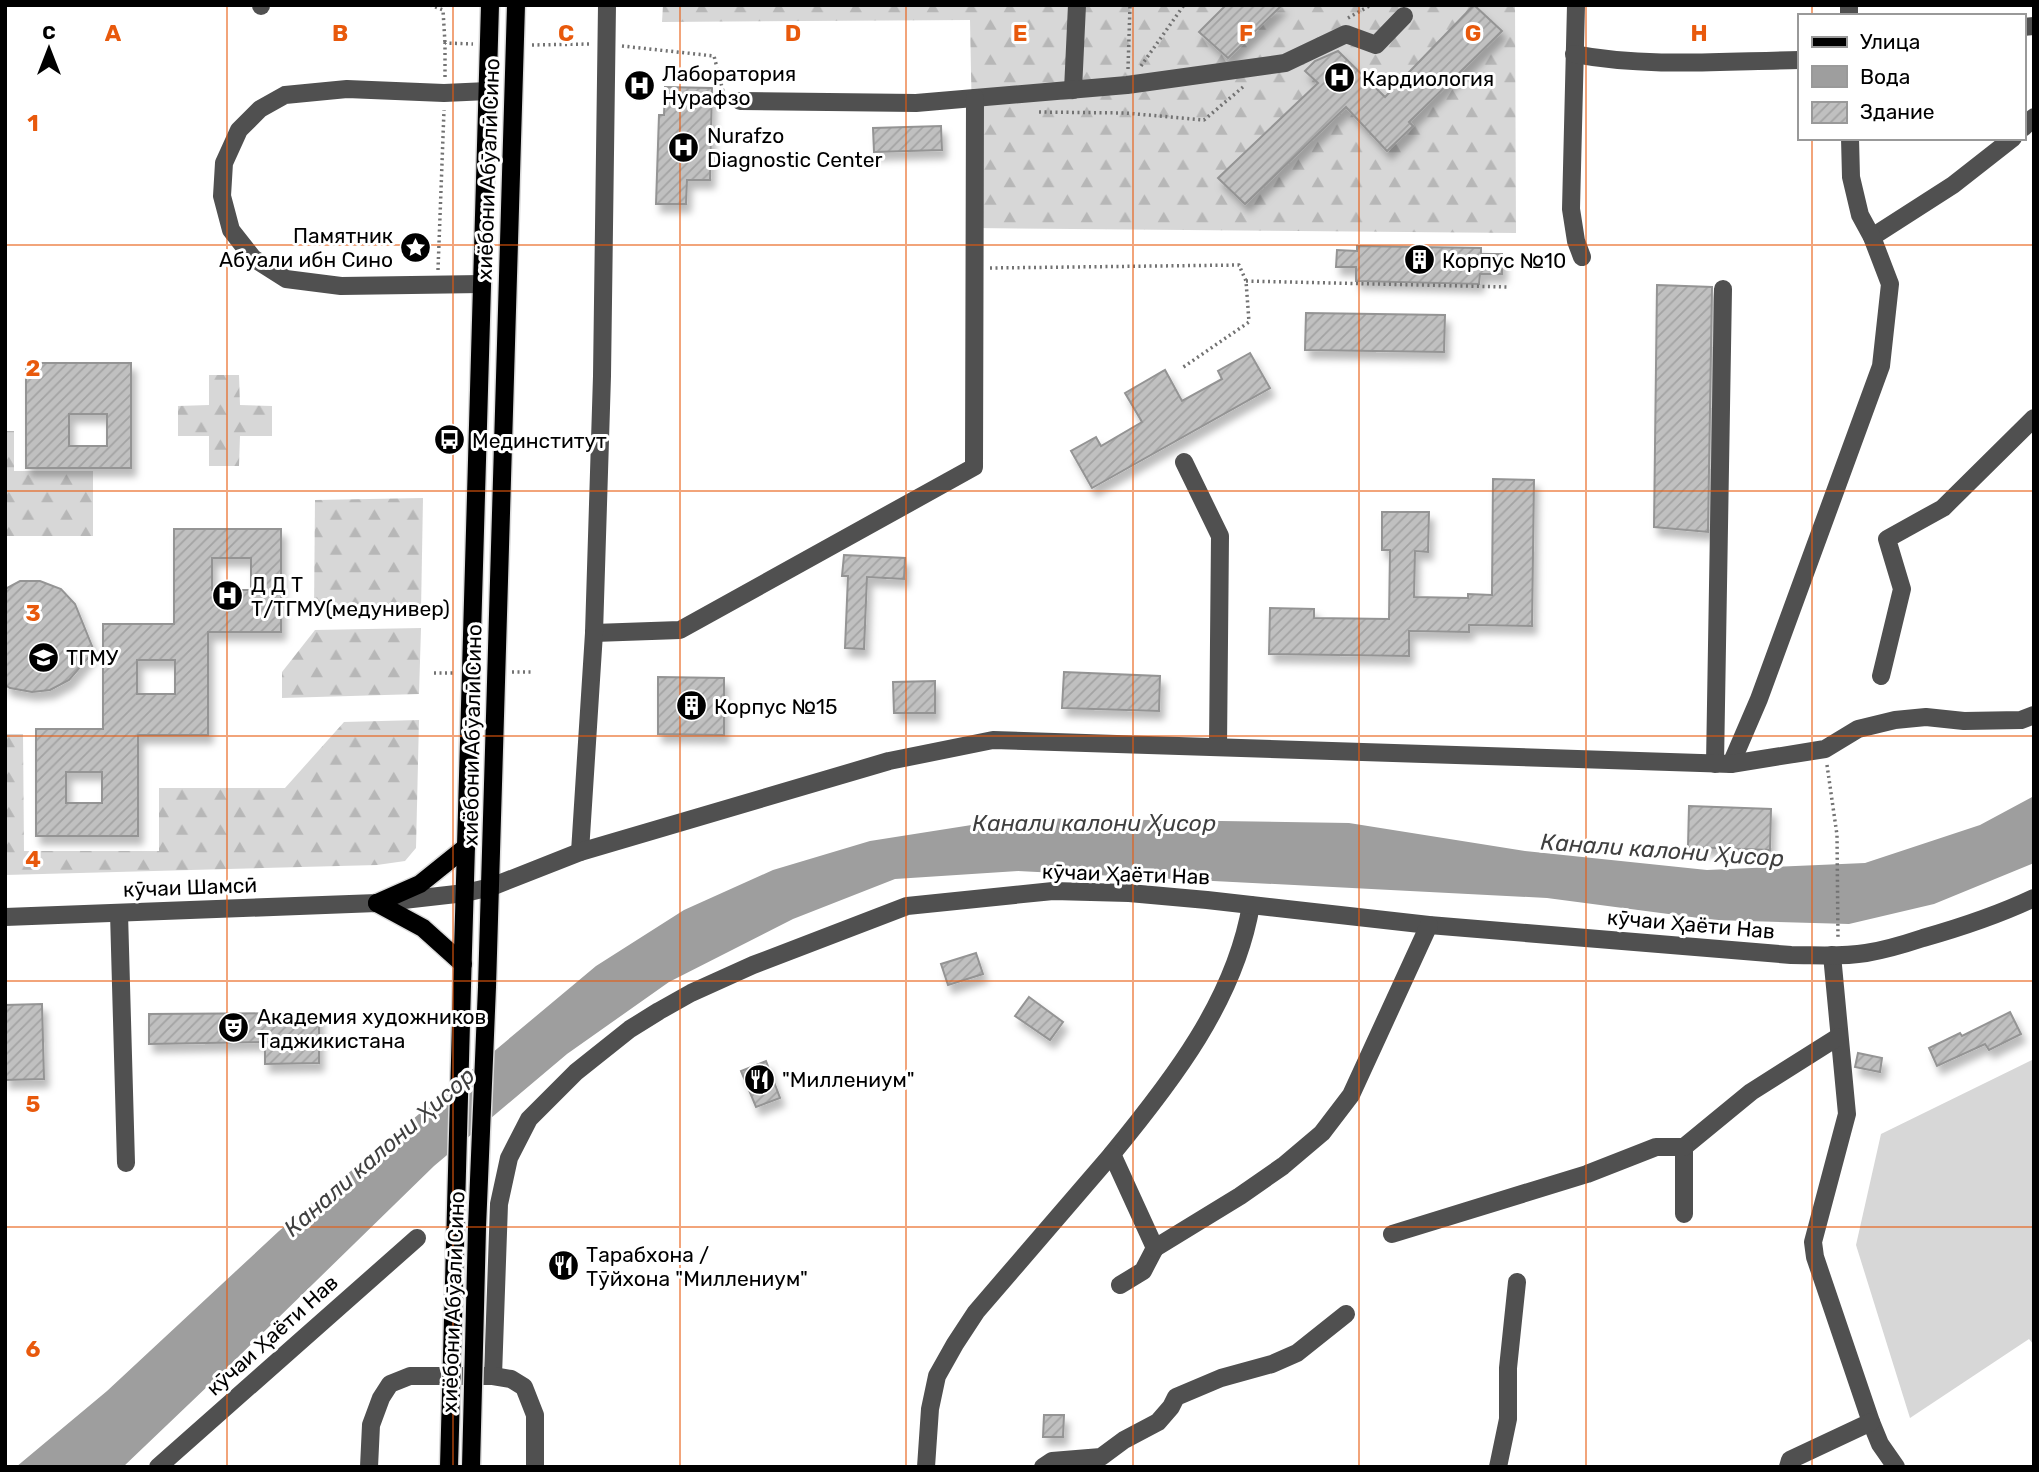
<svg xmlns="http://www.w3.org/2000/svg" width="2039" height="1472" viewBox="0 0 2039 1472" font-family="Rubik,sans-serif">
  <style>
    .grass { fill: #d7d7d7 }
    .forest { fill: url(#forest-firs) }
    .water { fill: #9e9e9e }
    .building { fill: url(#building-hatch); stroke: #949494; stroke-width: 2; fill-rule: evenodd; filter: url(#shadow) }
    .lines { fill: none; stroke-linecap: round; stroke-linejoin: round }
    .major-casing { stroke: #dbdbdb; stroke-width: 21 }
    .path { stroke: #727272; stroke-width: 3.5; stroke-dasharray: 2 3.5; stroke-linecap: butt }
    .minor { stroke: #505050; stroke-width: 18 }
    .major { stroke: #000; stroke-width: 18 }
    .major-bridge-casing { stroke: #dbdbdb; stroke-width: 21; stroke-linecap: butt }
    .major-bridge { stroke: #000; stroke-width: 18 }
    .grid { fill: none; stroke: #e8590c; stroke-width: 2; stroke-opacity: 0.55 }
    .labels { text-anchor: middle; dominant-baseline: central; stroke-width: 6; stroke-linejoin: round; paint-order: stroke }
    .poi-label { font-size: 21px; fill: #000; stroke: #fff; text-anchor: start }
    .street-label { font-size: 21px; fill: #000; stroke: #fff }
    .water-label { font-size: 23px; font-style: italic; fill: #3f3f3f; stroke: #fff }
    .grid-label { font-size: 23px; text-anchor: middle; font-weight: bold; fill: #e8590c; stroke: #fff; stroke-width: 6; stroke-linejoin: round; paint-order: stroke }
  </style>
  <defs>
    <pattern id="forest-firs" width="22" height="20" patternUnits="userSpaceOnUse" patternTransform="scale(1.75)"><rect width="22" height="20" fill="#d7d7d7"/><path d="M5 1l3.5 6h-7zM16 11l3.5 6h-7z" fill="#b7b7b7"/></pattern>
    <pattern id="building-hatch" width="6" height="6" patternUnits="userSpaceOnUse" patternTransform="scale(1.75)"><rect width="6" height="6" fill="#c0c0c0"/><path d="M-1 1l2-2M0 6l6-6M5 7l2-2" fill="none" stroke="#a3a3a3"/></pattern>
    <filter id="shadow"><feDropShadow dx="4.5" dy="8" stdDeviation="3.5" flood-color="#0004"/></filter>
  </defs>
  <rect width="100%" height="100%" fill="#fff"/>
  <polygon class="grass" points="2034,1059 2034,1345 2029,1339 1910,1418 1856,1245 1881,1134"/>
  <g class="forest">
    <polygon points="663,5 1515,5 1516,233 974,228 970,20 662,22"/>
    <polygon points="209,375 239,375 240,405 272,406 272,436 240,436 239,466 209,466 209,436 178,436 178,406 209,405"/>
    <polygon points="5,431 14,431 14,471 93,471 93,536 5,536"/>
    <polygon points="423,498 421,611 314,613 315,500"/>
    <polygon points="421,628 419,694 282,698 282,672 315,630"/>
    <polygon points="419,720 416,848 405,861 377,865 5,875 5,734 23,734 24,851 159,851 159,788 285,788 344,722"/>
  </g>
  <polygon class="water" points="2034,796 2034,863 1934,904 1849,924 1714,920 1547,898 1018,871 895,879 793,919 669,982 567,1054 434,1166 233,1362 123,1467 16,1467 107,1391 279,1231 596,966 684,910 773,870 870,841 1016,818 1349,823 1525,851 1707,870 1865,863 1980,825"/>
  <g class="building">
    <polygon points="1226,5 1282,5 1228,58 1199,32"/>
    <polygon points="1474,5 1502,31 1409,122 1413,126 1387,151 1346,107 1245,204 1218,178 1318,83 1305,71 1315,61 1338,51 1385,97"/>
    <polygon points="665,87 712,88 710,180 687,180 686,204 656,204 659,115 664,115"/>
    <polygon points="941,126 942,150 874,152 873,128"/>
    <polygon points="1357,246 1481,248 1481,254 1502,254 1502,274 1480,274 1479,284 1356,281 1356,267 1336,267 1337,250 1357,251"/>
    <polygon points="1657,285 1712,287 1708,532 1654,527"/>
    <polygon points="1306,313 1445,315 1444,352 1305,350"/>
    <polygon points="1250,353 1270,388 1092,488 1071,451 1096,437 1101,446 1142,422 1125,393 1165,370 1182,401 1222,379 1218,371"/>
    <path d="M26,363H131V468H26ZM69,414H107V446H69Z"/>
    <polygon points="1493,479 1534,480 1532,626 1469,625 1469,632 1409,631 1409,656 1269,654 1270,608 1314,609 1314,618 1389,619 1390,550 1382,550 1382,512 1429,512 1428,552 1415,551 1414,597 1468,598 1468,594 1492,595"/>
    <path d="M174,529H281V632H208V735H138V836H36V729H103V624H174ZM212,558H251V590H212ZM137,660H175V694H137ZM66,772H102V803H66Z"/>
    <polygon points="844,555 905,558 904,579 867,577 864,649 845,648 848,576 842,576"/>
    <polygon points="20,581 40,581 61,589 75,604 94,651 69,680 50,690 32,692 10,688 5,685 5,589"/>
    <polygon points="1064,672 1160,676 1159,711 1062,708"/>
    <polygon points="658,677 724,678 724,735 658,734"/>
    <polygon points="935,681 935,713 894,713 893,682"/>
    <polygon points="1689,806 1771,809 1770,850 1688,847"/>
    <polygon points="976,953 983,974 948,985 941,964"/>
    <polygon points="1029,997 1063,1022 1050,1040 1015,1016"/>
    <polygon points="42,1004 44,1079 5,1080 5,1005"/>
    <polygon points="2010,1012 2021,1034 1989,1050 1985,1044 1937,1066 1929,1048 1960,1033 1962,1036"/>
    <polygon points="319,1013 319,1063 265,1064 265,1042 149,1044 149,1014"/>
    <polygon points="1858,1053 1882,1058 1880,1072 1855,1067"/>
    <polygon points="766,1061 780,1098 756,1107 741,1071"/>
    <polygon points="1044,1415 1064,1415 1063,1437 1043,1437"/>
  </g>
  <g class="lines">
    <defs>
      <g id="major">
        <polyline points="377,903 423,928 463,964"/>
        <polyline points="377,903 420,884 466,847"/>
        <polyline points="462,986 490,5"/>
        <polyline points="487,987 516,5"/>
      </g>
    </defs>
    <use href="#major" class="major-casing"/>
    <g class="path">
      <polyline points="430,5 443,10 445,43"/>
      <polyline points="1348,18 1371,5"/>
      <polyline points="532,45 590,44"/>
      <polyline points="622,46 714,56 724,95"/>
      <polyline points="1141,66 1184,5"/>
      <polyline points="1128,69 1130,5"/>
      <polyline points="445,77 445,43 473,44"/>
      <polyline points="1039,112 1125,113 1204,120 1243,87"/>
      <polyline points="990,268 1239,265 1246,281 1249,322 1182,368"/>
      <polyline points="438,270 444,110"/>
      <polyline points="1246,281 1507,287"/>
      <polyline points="512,672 531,672"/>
      <polyline points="434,673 456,673"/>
      <polyline points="1827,765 1837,835 1838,939"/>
    </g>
    <g class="minor">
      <polyline points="1576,5 1571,209 1576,241 1582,257"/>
      <polyline points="1849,5 1849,16"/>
      <polyline points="261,6 261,5"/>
      <polyline points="2023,27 2034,26"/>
      <path d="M1574,54C1647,68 1725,61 1799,60"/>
      <polyline points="1073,90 1077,5"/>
      <polyline points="740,101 916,103 1127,85 1285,63 1346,34 1376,45 1404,16"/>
      <polyline points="2023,128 2034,117"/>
      <polyline points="1872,237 1953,185 2013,138"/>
      <polyline points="482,284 341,286 286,279 253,258 231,230 222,196 224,163 239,130 260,109 285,95 347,89 444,93 488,91"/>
      <polyline points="1184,462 1220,536 1218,747"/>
      <polyline points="594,633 680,630 974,467 975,98"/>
      <polyline points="1881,676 1902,589 1887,539 1943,508 2034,418"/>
      <polyline points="1715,764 1723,289"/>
      <polyline points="1731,764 1759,699 1881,366 1890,284 1872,237 1860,215 1851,177 1850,138"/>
      <polyline points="580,852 594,633 602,376 607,5"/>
      <polyline points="119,913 126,1163"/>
      <polyline points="5,917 377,903 465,893 491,887 580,852 889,761 993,740 1731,764 1825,749 1858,729 1895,720 1926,717 1964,721 2021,720 2034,715"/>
      <polyline points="1832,955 1847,1114 1813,1242 1815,1257 1871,1422 1880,1444 1896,1467"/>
      <path d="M1112,1154C1172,1081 1235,1000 1251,905"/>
      <polyline points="1684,1214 1684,1147 1751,1092 1838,1037"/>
      <polyline points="1392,1234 1587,1174 1656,1147 1684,1147"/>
      <polyline points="1120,1285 1143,1271 1155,1248"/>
      <path d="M493,1376L499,1204L509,1158L529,1119L576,1072L630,1029L659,1011L691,993L753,965L907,906L1053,891L1129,893L1207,900L1429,925L1791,955C1816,955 1842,957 1866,953C1885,950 1905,944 1923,938C1962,927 1998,915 2034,898"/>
      <polyline points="158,1467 417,1238"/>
      <polyline points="369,1467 371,1425 381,1398 390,1384 410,1376 493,1376 511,1379 524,1387 535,1415 535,1467"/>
      <polyline points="926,1467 930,1409 937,1376 955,1344 976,1312 1112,1154 1155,1248 1240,1196 1283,1166 1322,1133 1351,1095 1429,925"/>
      <polyline points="1043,1467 1052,1461 1101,1457 1124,1440 1158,1422 1171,1407 1176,1397 1221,1378 1272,1364 1297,1353 1346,1314"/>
      <polyline points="1498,1467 1508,1419 1508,1368 1517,1282"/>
      <polyline points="1788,1467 1790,1460 1871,1422"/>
    </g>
    <use href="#major" class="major"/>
    <defs>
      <g id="major-bridge">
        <polyline points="449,1467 462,986"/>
        <polyline points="471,1467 477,1228 487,987"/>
      </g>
    </defs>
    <use href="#major-bridge" class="major-bridge-casing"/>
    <use href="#major-bridge" class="major-bridge"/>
  </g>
  <path class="grid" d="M227,5V1467M453,5V1467M680,5V1467M906,5V1467M1133,5V1467M1359,5V1467M1586,5V1467M1812,5V16M1812,138V1467M5,245H2034M5,491H2034M5,736H2034M5,981H2034M5,1227H2034"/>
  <defs>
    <symbol id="hospital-disc" viewBox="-11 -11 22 22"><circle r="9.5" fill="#000" stroke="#fff"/><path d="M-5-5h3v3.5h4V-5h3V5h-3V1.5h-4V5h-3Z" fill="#fff"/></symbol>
    <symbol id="sight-disc" viewBox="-11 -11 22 22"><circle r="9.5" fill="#000" stroke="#fff"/><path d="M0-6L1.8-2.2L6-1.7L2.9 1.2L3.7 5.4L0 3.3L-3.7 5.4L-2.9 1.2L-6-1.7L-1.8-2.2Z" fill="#fff"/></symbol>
    <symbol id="building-disc" viewBox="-11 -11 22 22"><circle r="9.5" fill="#000" stroke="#fff"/><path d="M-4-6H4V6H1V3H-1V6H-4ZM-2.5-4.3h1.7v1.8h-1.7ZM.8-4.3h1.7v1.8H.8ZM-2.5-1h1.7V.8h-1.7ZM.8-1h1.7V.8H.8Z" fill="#fff"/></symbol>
    <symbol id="bus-disc" viewBox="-11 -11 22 22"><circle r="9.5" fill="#000" stroke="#fff"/><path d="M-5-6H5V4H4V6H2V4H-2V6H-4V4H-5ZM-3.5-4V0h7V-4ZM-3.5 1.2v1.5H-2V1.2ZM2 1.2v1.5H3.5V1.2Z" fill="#fff"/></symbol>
    <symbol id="university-disc" viewBox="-11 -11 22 22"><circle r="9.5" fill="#000" stroke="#fff"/><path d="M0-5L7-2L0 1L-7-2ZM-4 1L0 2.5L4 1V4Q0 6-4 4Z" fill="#fff"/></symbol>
    <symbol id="theatre-disc" viewBox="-11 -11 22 22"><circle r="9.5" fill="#000" stroke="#fff"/><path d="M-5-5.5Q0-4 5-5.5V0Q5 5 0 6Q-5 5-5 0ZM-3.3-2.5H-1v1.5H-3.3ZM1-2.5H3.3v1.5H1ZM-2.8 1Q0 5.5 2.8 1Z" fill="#fff"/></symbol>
    <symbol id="restaurant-disc" viewBox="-11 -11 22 22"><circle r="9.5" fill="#000" stroke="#fff"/><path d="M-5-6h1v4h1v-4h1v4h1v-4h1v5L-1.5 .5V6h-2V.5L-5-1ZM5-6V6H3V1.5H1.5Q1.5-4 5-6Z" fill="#fff"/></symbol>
  </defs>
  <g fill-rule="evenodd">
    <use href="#hospital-disc" x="1322" y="60" width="35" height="35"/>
    <use href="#hospital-disc" x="622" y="68" width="35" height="35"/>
    <use href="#hospital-disc" x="666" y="130" width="35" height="35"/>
    <use href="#sight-disc" x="398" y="230" width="35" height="35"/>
    <use href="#building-disc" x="1402" y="242" width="35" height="35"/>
    <use href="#bus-disc" x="432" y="422" width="35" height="35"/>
    <use href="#hospital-disc" x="210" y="578" width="35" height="35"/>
    <use href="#university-disc" x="26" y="640" width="35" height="35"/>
    <use href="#building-disc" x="674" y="688" width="35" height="35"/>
    <use href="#theatre-disc" x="216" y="1010" width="35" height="35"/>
    <use href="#restaurant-disc" x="742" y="1062" width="35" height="35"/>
    <use href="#restaurant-disc" x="546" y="1248" width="35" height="35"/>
  </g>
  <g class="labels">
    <g class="poi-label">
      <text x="662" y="73">Лаборатория<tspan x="662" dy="24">Нурафзо</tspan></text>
      <text x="1362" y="78">Кардиология</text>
      <text x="707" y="135">Nurafzo<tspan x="707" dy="24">Diagnostic Center</tspan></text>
      <text x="393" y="235" text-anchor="end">Памятник<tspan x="393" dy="24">Абуали ибн Сино</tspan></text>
      <text x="1442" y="260">Корпус №10</text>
      <text x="472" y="440">Мединститут</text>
      <text x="251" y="584">Д Д Т<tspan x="251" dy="24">Т/ТГМУ(медунивер)</tspan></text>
      <text x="66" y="657">ТГМУ</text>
      <text x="714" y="706">Корпус №15</text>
      <text x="257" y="1016">Академия художников<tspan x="257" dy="24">Таджикистана</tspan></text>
      <text x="782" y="1079">"Миллениум"</text>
      <text x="586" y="1254">Тарабхона /<tspan x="586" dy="24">Тӯйхона "Миллениум"</tspan></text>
    </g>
    <g class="street-label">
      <text transform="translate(488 169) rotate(-88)">хиёбони Абӯалӣ Сино</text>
      <text transform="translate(472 735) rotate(-89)">хиёбони Абӯалӣ Сино</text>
      <text transform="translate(1126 874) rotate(2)">кӯчаи Ҳаёти Нав</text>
      <text transform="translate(190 887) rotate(-2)">кӯчаи Шамсӣ</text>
      <text transform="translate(1691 924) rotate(5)">кӯчаи Ҳаёти Нав</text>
      <text transform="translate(453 1302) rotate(-88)">хиёбони Абӯалӣ Сино</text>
      <text transform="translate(272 1335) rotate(-42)">кӯчаи Ҳаёти Нав</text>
    </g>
    <g class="water-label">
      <text x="1094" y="823">Канали калони Ҳисор</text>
      <text transform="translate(1662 850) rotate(4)">Канали калони Ҳисор</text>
      <text transform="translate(379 1152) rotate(-41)">Канали калони Ҳисор</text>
    </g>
  </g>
  <g class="grid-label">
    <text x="113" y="41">A</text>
    <text x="340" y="41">B</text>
    <text x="566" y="41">C</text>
    <text x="793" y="41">D</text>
    <text x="1020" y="41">E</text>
    <text x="1246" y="41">F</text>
    <text x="1473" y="41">G</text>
    <text x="1699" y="41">H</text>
    <text x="33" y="131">1</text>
    <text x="33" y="376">2</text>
    <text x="33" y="621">3</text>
    <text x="33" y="867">4</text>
    <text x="33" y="1112">5</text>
    <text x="33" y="1357">6</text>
  </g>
  <rect width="2039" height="1472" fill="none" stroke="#000000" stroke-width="14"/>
  <rect x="1798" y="14" width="228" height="126" fill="#ffffff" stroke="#999999" stroke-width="2"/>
  <rect x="1812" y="37" width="35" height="10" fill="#000000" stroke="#999999" stroke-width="2"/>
  <text x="1860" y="49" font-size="21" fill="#000000">Улица</text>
  <rect x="1812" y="66" width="35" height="21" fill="#9e9e9e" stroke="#999999" stroke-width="2"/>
  <text x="1860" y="84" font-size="21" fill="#000000">Вода</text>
  <rect x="1812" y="102" width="35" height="21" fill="url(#building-hatch)" stroke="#999999" stroke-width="2"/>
  <text x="1860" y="119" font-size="21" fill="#000000">Здание</text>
  <g transform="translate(49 49)" stroke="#ffffff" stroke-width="5" paint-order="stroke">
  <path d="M0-5L12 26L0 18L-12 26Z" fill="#000000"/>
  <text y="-10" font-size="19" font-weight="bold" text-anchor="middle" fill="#000000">С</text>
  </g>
</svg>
